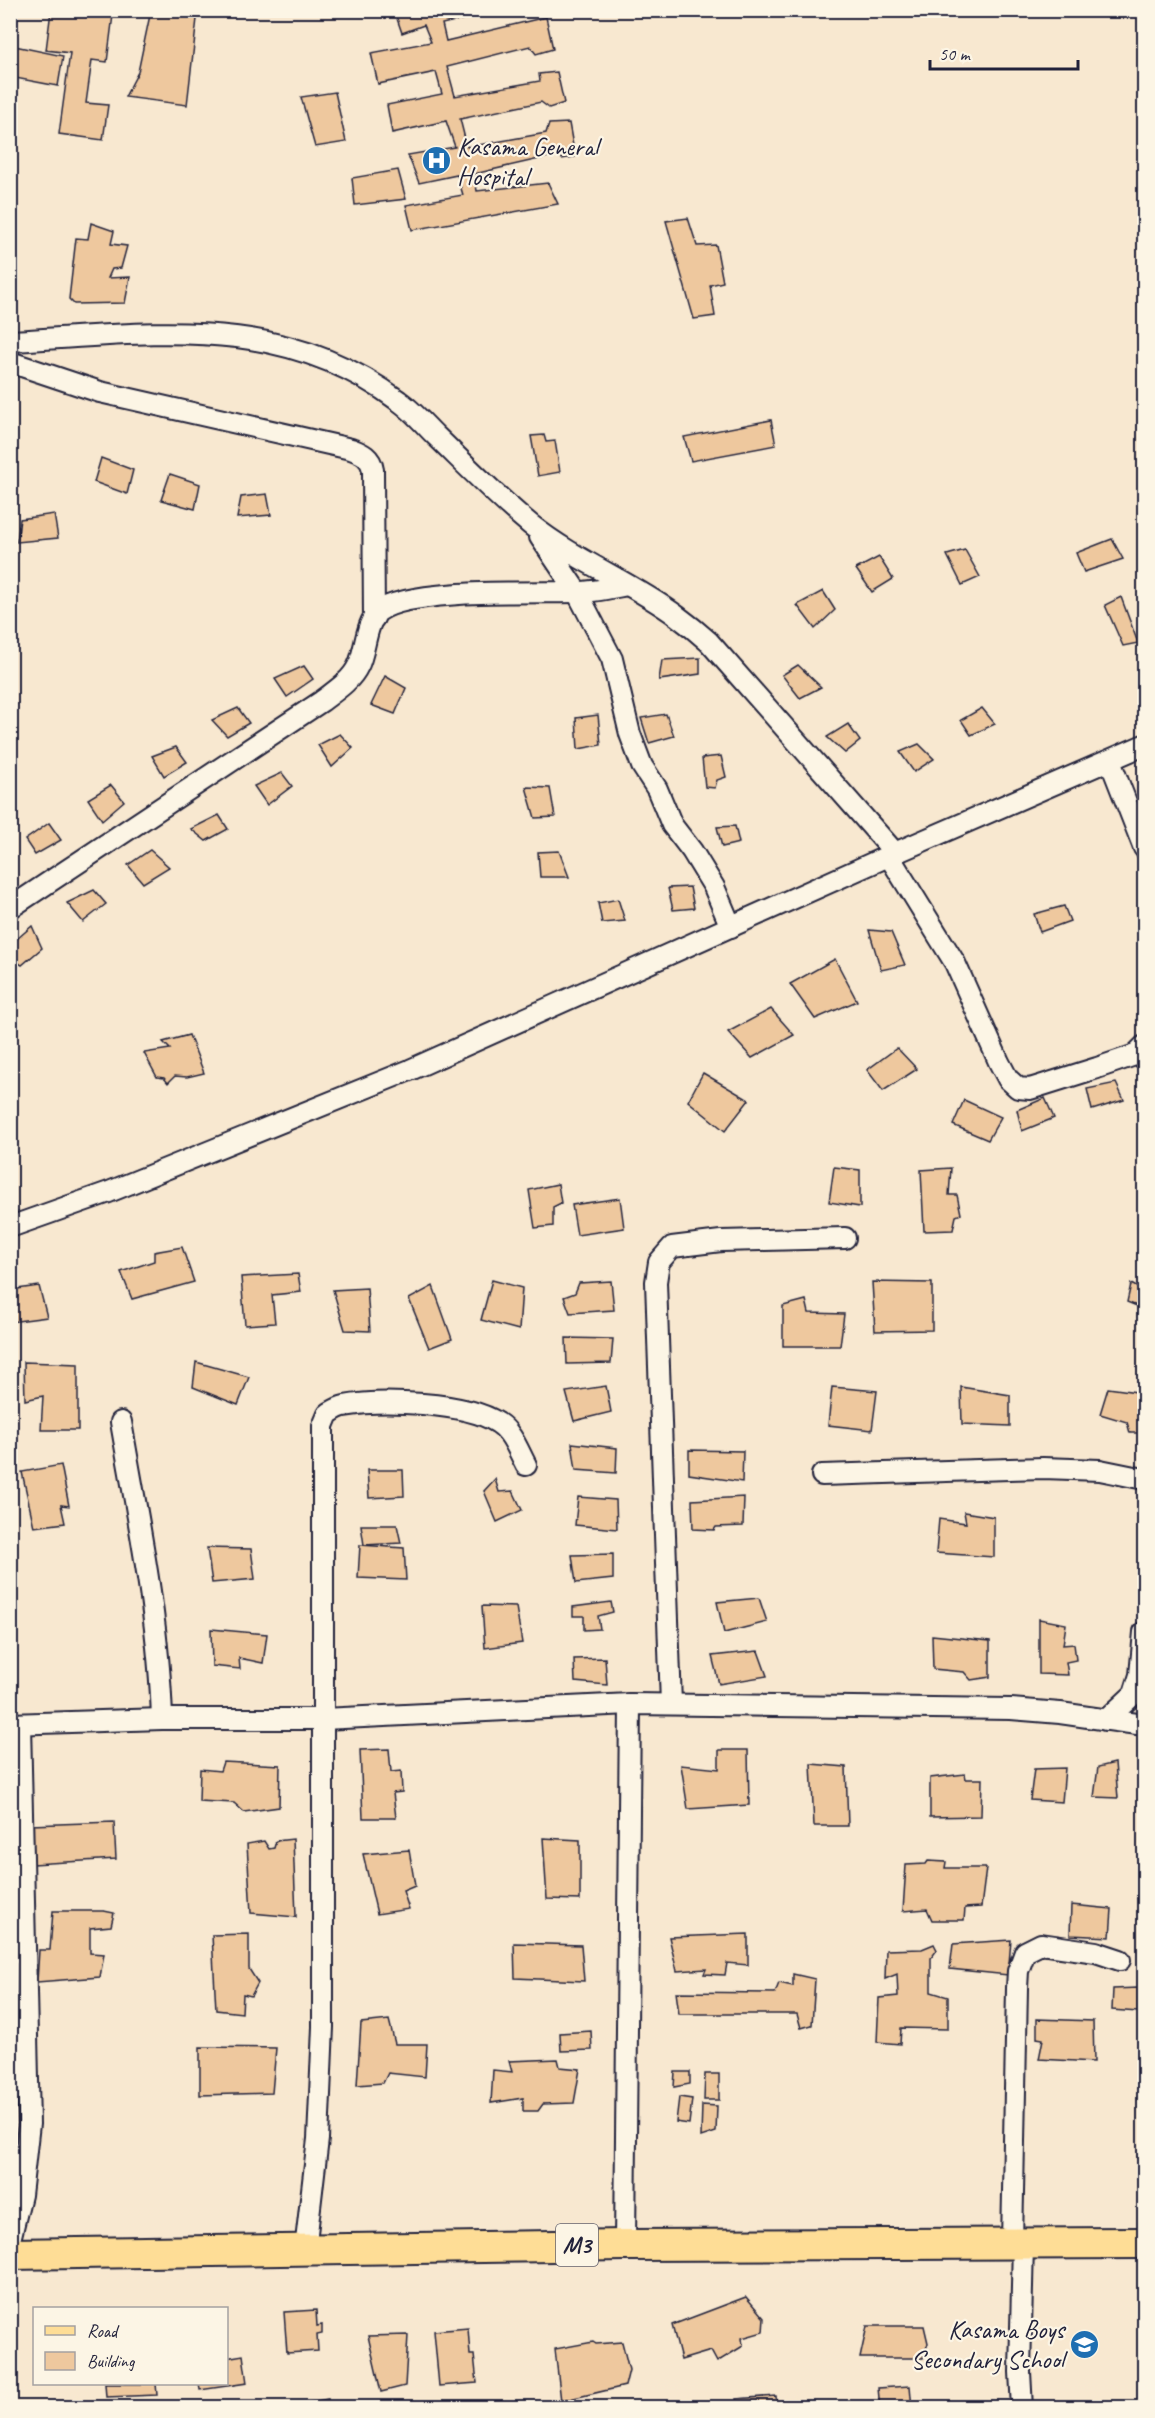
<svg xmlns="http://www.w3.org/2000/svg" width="1155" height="2418" viewBox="0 0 1155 2418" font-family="Caveat,sans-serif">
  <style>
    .building { fill: #eec89e; stroke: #22223b; stroke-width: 1.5 }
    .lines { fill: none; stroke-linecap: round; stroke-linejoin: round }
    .minor-casing { stroke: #22223b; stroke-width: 24 }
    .primary-casing { stroke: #22223b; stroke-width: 34 }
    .minor { stroke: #fcf5e5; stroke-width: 20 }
    .primary { stroke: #fedd96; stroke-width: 30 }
    .labels { text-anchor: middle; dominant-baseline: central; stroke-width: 4.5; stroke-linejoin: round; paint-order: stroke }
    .shield { fill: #fcf5e5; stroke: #63616e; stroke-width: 1.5 }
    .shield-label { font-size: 24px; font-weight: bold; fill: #22223b }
    .poi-label { font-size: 26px; fill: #22223b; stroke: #fcf5e5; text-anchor: start }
  </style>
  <rect width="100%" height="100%" fill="#f8e8d0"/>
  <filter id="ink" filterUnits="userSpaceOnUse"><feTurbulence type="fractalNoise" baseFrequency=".0167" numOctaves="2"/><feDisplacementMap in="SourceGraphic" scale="12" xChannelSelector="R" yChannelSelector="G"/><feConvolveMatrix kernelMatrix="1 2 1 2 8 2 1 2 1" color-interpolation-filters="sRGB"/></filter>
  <g filter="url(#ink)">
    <g class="building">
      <polygon points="77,10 102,10 102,14 113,15 107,62 92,60 86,103 108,105 103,140 59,134 70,53 46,50 51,11 77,14"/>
      <polygon points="151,10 198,10 187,105 125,97 138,72"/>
      <polygon points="394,10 485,10 486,14 442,24 446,41 546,17 553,49 536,54 530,46 447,67 455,96 540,81 539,74 557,72 564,103 549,108 541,102 460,119 467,147 546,133 549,124 569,123 575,157 562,159 561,154 474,174 477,191 548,183 558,204 412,230 406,205 463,195 457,175 419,183 408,155 455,147 446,121 392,133 387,105 442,94 436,72 378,84 371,53 431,42 424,25 402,33"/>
      <polygon points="10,45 63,56 58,86 10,77"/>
      <polygon points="335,92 346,142 315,147 301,97"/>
      <polygon points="398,170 406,199 355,205 352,178"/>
      <polygon points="688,218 697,246 716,245 723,282 710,285 715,316 694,319 666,221"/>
      <polygon points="91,223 114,231 111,244 127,246 121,268 112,269 108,278 130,277 125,303 74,304 69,299 76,238 88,239"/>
      <polygon points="771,420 776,445 691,461 684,437"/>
      <polygon points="544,435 546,442 555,441 560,472 538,476 531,436"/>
      <polygon points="101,458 133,470 127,494 94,482"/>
      <polygon points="170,474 200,484 195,509 161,500"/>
      <polygon points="267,494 271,515 237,518 241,497"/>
      <polygon points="54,514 58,538 17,542 20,519"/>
      <polygon points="1112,539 1123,559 1084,572 1076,553"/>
      <polygon points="965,550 980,577 962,585 947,555"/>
      <polygon points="879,557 893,579 872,592 856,569"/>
      <polygon points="823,591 835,610 815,629 797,605"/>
      <polygon points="1121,597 1138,643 1123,646 1105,605"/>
      <polygon points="700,658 700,674 659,680 662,660"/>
      <polygon points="798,665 821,687 800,698 782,675"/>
      <polygon points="304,666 313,679 287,697 275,679"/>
      <polygon points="385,676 406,688 395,714 371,705"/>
      <polygon points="238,708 249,723 227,736 212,720"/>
      <polygon points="982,708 995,724 971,735 961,720"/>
      <polygon points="666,714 674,736 649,743 641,718"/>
      <polygon points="598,715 601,745 578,749 576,718"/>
      <polygon points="848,724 860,741 845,753 827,737"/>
      <polygon points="340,734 353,748 332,767 318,745"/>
      <polygon points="919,744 934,759 914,772 900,752"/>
      <polygon points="176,747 187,762 164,776 152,756"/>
      <polygon points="721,756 726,777 717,780 715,788 705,787 702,758"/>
      <polygon points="282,773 292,786 267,805 254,786"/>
      <polygon points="111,785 124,801 102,820 88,799"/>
      <polygon points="526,787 550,788 555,817 535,818"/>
      <polygon points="219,815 228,829 206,841 191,829"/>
      <polygon points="49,823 61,840 35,855 25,840"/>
      <polygon points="735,826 739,843 722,847 717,827"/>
      <polygon points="150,850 169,867 143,883 128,865"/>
      <polygon points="559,851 569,877 540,877 538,852"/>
      <polygon points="690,887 694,908 673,910 668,888"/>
      <polygon points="94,890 106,904 83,922 67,903"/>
      <polygon points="618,899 625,921 602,923 598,903"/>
      <polygon points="1064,906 1070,921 1040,932 1034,914"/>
      <polygon points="32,926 42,948 22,965 10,957 10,945"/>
      <polygon points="869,930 891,932 905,965 881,970"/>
      <polygon points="835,959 857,1001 815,1019 790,984"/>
      <polygon points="771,1009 794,1035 752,1058 728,1032"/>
      <polygon points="189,1035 204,1073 187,1077 175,1076 168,1083 164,1078 157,1077 144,1053 170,1049 163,1042"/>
      <polygon points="897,1048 917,1069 883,1091 867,1070"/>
      <polygon points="703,1073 749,1100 725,1131 688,1101"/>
      <polygon points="1116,1083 1124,1100 1092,1110 1087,1089"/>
      <polygon points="1045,1098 1054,1118 1022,1131 1017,1110"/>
      <polygon points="964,1100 1001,1117 988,1140 953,1125"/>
      <polygon points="834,1167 860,1170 860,1207 829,1202"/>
      <polygon points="951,1168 949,1195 957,1195 961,1214 956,1216 953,1230 924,1231 921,1170"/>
      <polygon points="558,1184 561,1203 553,1207 553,1226 535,1228 529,1190"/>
      <polygon points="620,1198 624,1228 577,1235 572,1205"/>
      <polygon points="182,1247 194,1282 132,1299 121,1272 154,1261 154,1252"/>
      <polygon points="298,1274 301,1292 272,1295 275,1323 245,1325 241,1277"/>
      <polygon points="492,1280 522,1288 519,1330 481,1320"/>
      <polygon points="611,1281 614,1310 570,1313 564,1297 575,1293 579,1283"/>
      <polygon points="872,1282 932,1283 932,1330 875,1331"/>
      <polygon points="1131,1284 1144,1291 1144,1309 1127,1302"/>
      <polygon points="39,1286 47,1317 10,1322 10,1290"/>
      <polygon points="433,1286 452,1339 429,1348 409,1299"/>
      <polygon points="367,1288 370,1331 345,1330 333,1290"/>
      <polygon points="806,1300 809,1313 844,1314 840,1346 783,1346 783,1306"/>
      <polygon points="566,1338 613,1339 611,1363 567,1364"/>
      <polygon points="24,1362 78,1364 78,1430 41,1430 43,1396 25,1400"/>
      <polygon points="196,1362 249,1377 238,1405 193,1387"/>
      <polygon points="606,1386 611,1412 574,1421 566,1392"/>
      <polygon points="832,1387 877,1391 872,1430 828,1425"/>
      <polygon points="961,1387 1010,1395 1010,1426 962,1424"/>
      <polygon points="1108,1388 1144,1393 1144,1433 1130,1433 1127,1422 1100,1414"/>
      <polygon points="572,1443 617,1448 616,1473 576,1470"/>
      <polygon points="689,1450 743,1451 742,1482 689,1474"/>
      <polygon points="61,1465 69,1506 61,1505 65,1523 34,1527 22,1472"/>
      <polygon points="367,1470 403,1470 404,1496 369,1498"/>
      <polygon points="495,1479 499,1492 513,1491 522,1510 497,1522 484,1491"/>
      <polygon points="578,1497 616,1500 617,1529 575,1525"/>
      <polygon points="744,1497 743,1526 716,1527 714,1530 693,1529 692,1500"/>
      <polygon points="964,1512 994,1517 994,1557 936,1553 939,1519 966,1523"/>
      <polygon points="361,1525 397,1525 401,1543 364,1545"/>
      <polygon points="360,1545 404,1548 406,1580 358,1578"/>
      <polygon points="207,1548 251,1549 255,1579 212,1583"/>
      <polygon points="613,1554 613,1579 576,1583 572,1555"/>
      <polygon points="759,1598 767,1622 724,1633 717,1602"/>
      <polygon points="611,1602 613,1612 598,1616 600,1629 584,1630 584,1616 573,1616 573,1607"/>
      <polygon points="482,1606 516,1607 522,1643 485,1648"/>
      <polygon points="1039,1619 1066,1624 1063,1645 1074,1644 1076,1660 1066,1662 1068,1675 1039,1674"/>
      <polygon points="211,1629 267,1634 263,1663 239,1658 240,1669 212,1666"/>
      <polygon points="932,1635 990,1641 990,1677 971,1680 964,1672 933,1669"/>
      <polygon points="758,1651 767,1676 719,1684 712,1656"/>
      <polygon points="605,1658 607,1685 575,1682 574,1659"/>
      <polygon points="389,1749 391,1772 401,1771 402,1792 393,1793 396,1818 363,1818 360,1750"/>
      <polygon points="719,1750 748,1750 749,1805 688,1809 681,1765 719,1769"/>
      <polygon points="223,1762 280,1765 279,1807 244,1812 234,1803 199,1801 200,1769 220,1771"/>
      <polygon points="1115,1763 1118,1798 1094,1797 1098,1767"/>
      <polygon points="811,1764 846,1767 848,1826 814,1826"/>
      <polygon points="1065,1768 1062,1802 1030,1800 1034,1769"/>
      <polygon points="965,1774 966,1779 982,1779 981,1816 930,1817 930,1778"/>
      <polygon points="114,1822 116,1859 33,1864 31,1825"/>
      <polygon points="543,1838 580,1840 580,1900 547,1899"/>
      <polygon points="293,1839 296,1917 251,1913 247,1844 264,1841 269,1849 274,1848 276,1841"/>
      <polygon points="409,1850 415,1886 403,1891 409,1909 377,1914 363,1854"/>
      <polygon points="928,1861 946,1862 945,1868 986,1868 981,1907 965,1908 964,1920 932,1920 927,1909 903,1911 906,1865 926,1864"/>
      <polygon points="1071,1905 1112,1909 1110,1937 1070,1935"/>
      <polygon points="53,1911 104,1911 114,1913 111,1926 90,1928 90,1953 104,1954 100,1977 37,1982 39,1950 50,1950"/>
      <polygon points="249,1934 249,1969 258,1983 251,1996 243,1994 242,2013 216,2010 212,1935"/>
      <polygon points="748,1934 748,1965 727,1963 725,1975 704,1974 706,1969 677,1971 669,1937"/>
      <polygon points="1011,1940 1008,1975 950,1969 953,1944"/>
      <polygon points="514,1943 581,1945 584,1981 515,1978"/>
      <polygon points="934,1944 937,1950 931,1958 931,1992 948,1997 948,2029 901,2028 900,2044 877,2042 879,1998 898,1996 897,1974 885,1979 886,1950 922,1949"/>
      <polygon points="793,1974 815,1979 812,2025 801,2028 797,2014 679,2014 676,1992 775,1993 779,1983 793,1986"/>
      <polygon points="1138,1988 1138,2012 1112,2010 1113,1989"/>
      <polygon points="1037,2019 1093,2021 1094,2062 1039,2059 1043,2039 1037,2038"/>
      <polygon points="389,2020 395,2044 427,2044 425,2077 388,2073 383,2083 357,2085 361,2023"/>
      <polygon points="591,2031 592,2050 561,2051 560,2033"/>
      <polygon points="200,2047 276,2048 272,2093 200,2095"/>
      <polygon points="558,2059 560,2067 580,2069 574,2103 543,2104 538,2111 523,2111 523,2098 491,2103 493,2070 512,2072 509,2061"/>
      <polygon points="675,2072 690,2072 690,2084 674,2087"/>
      <polygon points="705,2074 719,2074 719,2100 704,2100"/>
      <polygon points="679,2097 692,2099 689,2124 676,2122"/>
      <polygon points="702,2105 717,2106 716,2132 701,2137"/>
      <polygon points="746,2297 764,2318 763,2332 742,2338 743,2346 717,2362 711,2351 681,2360 672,2325"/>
      <polygon points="316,2310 317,2326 322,2325 322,2334 317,2335 318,2351 287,2353 284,2312"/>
      <polygon points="867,2326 924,2326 928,2343 923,2358 860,2358"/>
      <polygon points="468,2328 470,2355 474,2355 477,2383 439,2386 434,2331"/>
      <polygon points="408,2335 405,2386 381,2392 368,2336"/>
      <polygon points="593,2342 596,2344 622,2342 629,2370 625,2386 561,2401 555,2349"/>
      <polygon points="243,2355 247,2383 200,2390 199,2384 226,2384 226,2358"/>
      <polygon points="105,2384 156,2384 157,2395 106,2397"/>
      <polygon points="910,2386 912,2408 880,2408 878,2388"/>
      <polygon points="776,2396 777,2408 738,2408 736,2399"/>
      <polygon points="328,2399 329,2408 297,2408 296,2405"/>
    </g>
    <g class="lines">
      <defs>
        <g id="minor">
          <path d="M10,341C151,334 278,311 399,401C412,410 424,424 435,435C467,466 497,497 531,525C576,561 631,582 677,616C688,624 699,633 709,642L895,853"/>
          <path d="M10,362L100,392L351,449C362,453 371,457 373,470L374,618"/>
          <polyline points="540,537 577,592 612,659 630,734 642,766 657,789 672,825 692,851 714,887 731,927"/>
          <polyline points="1110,761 1144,848"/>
          <polyline points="889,856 955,963 999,1062 1008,1079 1018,1088 1030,1089 1097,1068 1135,1055 1144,1046"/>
          <path d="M10,908L322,701C335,691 351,681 358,666C366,651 365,623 379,611C409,588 536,593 577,592C594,592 611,588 627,585"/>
          <polyline points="10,1227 109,1192 410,1070 895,853 1144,745"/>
          <path d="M121,1422C138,1521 159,1618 162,1719"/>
          <polyline points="822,1475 1043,1468 1100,1470 1144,1479"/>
          <polyline points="671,1704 656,1282 659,1262 672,1247 721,1241 845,1238"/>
          <polyline points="1106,1720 1134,1694 1140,1675 1144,1632"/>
          <polyline points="10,1724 162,1719 323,1719 630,1704 1011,1709 1060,1713 1144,1725"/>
          <polyline points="10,2240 21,2195 29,2124 20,1724"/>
          <polyline points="1012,2243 1017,1988 1018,1971 1025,1952 1041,1944 1096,1952 1120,1960"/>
          <polyline points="625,2245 630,1704"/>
          <path d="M305,2250L318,2139L323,2027V1426L328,1414C333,1411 338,1407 344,1406C380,1399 467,1402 498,1423C512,1432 518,1450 526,1465"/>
          <polyline points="1022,2408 1020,2372 1023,2243"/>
        </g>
        <polyline id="primary" points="10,2254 625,2245 1144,2243"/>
      </defs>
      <use href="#minor" class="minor-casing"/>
      <use href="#primary" class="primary-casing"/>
      <use href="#minor" class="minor"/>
      <use href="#primary" class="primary"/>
    </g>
  </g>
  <defs>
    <symbol id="hospital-disc" viewBox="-11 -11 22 22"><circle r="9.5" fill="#1f6fb2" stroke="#fcf5e5"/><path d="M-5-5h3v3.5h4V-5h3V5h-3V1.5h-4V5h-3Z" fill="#fff"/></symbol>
    <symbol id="school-disc" viewBox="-11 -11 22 22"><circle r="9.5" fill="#1f6fb2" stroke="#fcf5e5"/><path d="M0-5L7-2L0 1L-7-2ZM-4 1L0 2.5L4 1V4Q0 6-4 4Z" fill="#fff"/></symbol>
  </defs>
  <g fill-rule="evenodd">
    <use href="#hospital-disc" x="420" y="144" width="33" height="33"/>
    <use href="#school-disc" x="1068" y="2328" width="33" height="33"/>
  </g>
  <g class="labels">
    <rect class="shield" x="556" y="2224" width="42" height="42" rx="4.5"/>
    <g class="shield-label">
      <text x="577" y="2245">M3</text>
    </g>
    <g class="poi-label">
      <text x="457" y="146">Kasama General<tspan x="457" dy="30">Hospital</tspan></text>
      <text x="1064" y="2329" text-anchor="end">Kasama Boys<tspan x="1064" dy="30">Secondary School</tspan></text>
    </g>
  </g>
  <rect width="1155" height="2418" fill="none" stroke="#fcf5e5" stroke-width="36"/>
  <rect x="18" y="18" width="1119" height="2382" fill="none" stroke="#22223b" stroke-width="2" filter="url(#ink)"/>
  <rect x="33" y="2307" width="195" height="78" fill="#fcf5e5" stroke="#a5a1a1" stroke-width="1.5"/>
  <rect x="45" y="2326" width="30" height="9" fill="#fedd96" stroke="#a5a1a1" stroke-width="1.5"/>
  <text x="87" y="2337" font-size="18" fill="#22223b">Road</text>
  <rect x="45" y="2352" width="30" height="18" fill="#eec89e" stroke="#a5a1a1" stroke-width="1.5"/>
  <text x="87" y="2367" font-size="18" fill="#22223b">Building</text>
  <path d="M930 60v9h148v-9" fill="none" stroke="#22223b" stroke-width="3"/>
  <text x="939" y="60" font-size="18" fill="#22223b" stroke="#fcf5e5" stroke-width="4.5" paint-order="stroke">50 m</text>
</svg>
